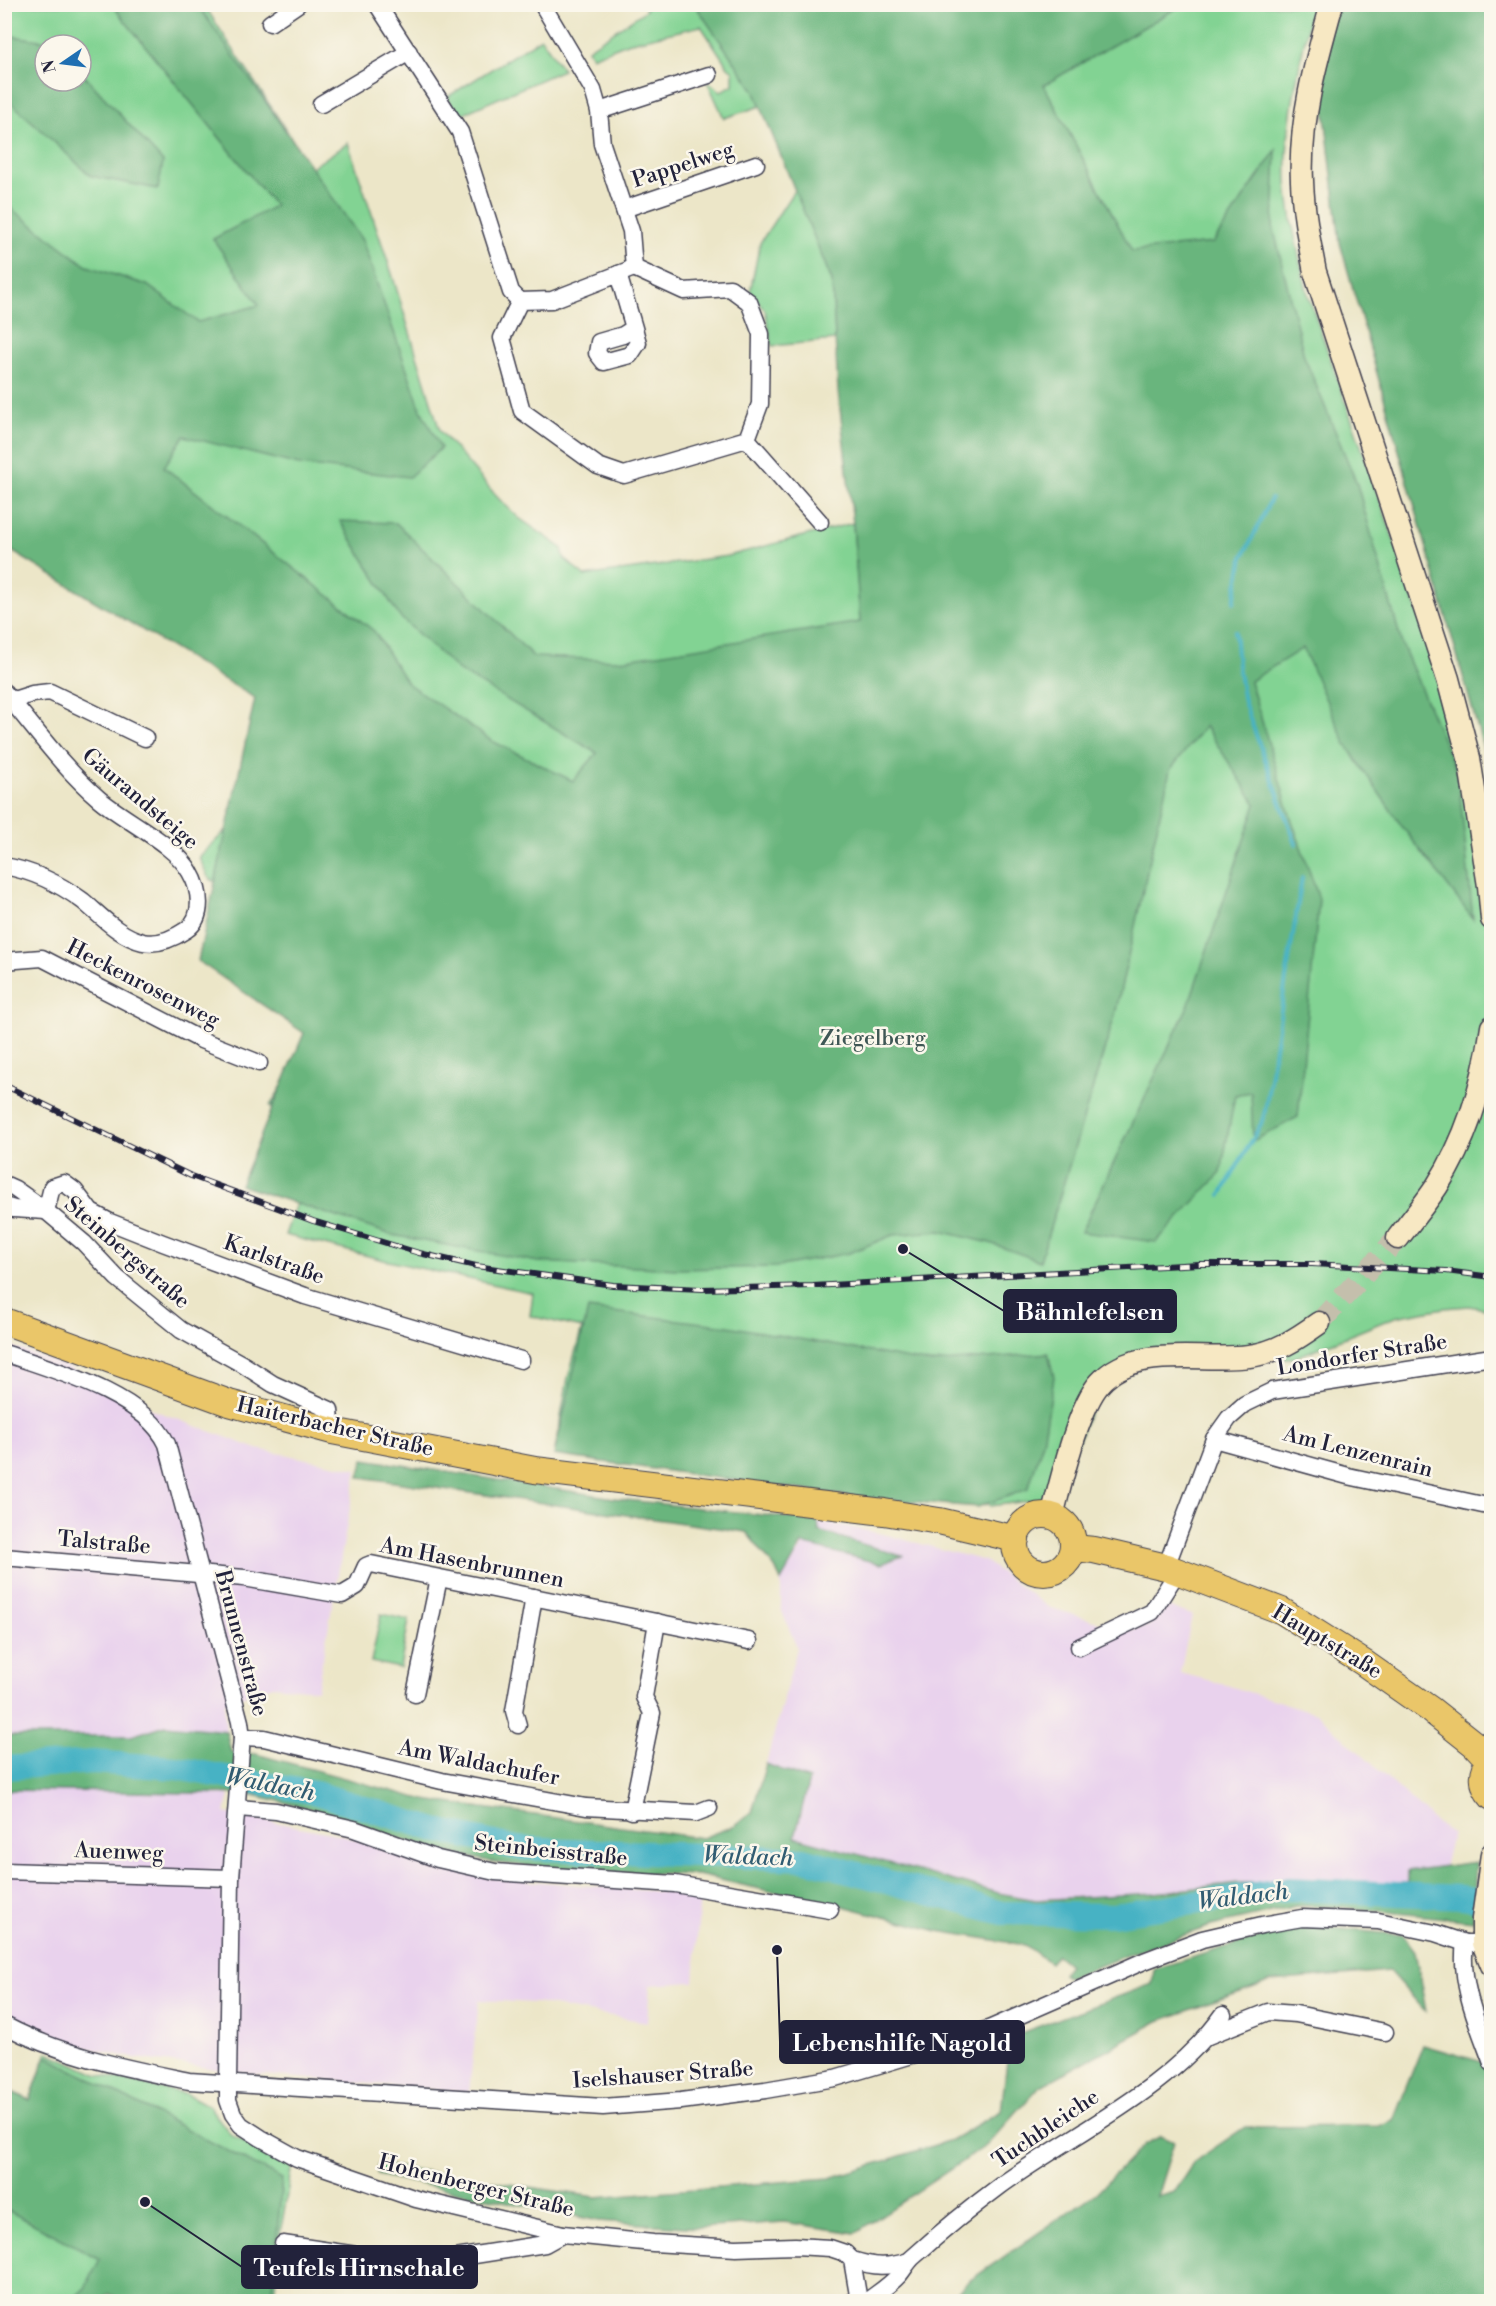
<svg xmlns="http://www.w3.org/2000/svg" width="1496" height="2306" viewBox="0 0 1496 2306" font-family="'Libre Bodoni',serif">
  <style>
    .built { fill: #e9d2ed }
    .green { fill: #82d393; stroke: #527a67; stroke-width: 1.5; fill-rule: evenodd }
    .forest { fill: #69b57d; stroke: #466c5c; stroke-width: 1.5 }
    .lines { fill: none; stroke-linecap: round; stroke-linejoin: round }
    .stream { stroke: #47b2c4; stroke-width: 4 }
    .river { stroke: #47b2c4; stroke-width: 24 }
    .secondary-tunnel { stroke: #c4bfac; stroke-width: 22; stroke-dasharray: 22 11; stroke-linecap: butt }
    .street-casing { stroke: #403f50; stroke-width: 19 }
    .secondary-casing { stroke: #403f50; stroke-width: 25 }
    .primary-casing { stroke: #403f50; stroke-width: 28 }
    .street { stroke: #fff; stroke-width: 16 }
    .secondary { stroke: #f7e8c3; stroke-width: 22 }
    .primary { stroke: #eac669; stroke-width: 26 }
    .rail-casing { stroke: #22223b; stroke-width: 6 }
    .rail { stroke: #fbf7ec; stroke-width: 4; stroke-dasharray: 11; stroke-linecap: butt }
    .labels { text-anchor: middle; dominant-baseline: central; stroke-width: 5; stroke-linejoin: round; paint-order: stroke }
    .street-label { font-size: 22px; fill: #22223b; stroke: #fbf7ec }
    .park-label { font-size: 22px; fill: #3f5755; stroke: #fbf7ec }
    .water-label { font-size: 24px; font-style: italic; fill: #315c72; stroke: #fbf7ec }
    .leader { fill: none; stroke: #22223b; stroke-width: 2 }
    .callout-dot { fill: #22223b; stroke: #fbf7ec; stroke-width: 2 }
    .callout { fill: #22223b; stroke: #22223b; stroke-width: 2 }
    .callout-label { font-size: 24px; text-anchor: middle; font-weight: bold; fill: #fff }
  </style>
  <rect width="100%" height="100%" fill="#fbf7ec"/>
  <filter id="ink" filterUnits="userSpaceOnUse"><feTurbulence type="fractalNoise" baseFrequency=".0167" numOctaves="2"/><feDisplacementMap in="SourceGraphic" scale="12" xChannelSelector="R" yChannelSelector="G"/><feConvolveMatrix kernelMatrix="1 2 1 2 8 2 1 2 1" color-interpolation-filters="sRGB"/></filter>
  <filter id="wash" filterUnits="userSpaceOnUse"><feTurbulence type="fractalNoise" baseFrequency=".008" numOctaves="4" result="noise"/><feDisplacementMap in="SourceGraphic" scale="24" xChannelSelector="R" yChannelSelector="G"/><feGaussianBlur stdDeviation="1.35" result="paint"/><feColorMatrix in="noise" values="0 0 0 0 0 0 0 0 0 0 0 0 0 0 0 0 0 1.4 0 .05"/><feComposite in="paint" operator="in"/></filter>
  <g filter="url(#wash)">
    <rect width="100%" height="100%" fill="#ece6c8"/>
    <g class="built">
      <polygon points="5,1344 62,1364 153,1410 257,1449 357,1469 317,1690 272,1686 224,1703 226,1731 166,1725 131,1736 5,1736"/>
      <polygon points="818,1521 883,1534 985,1561 1048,1607 1127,1631 1148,1626 1169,1607 1192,1615 1180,1673 1223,1684 1316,1713 1441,1827 1452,1834 1444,1868 1409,1883 1238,1883 1154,1893 1036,1900 998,1893 795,1837 809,1780 766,1764 797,1648 781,1609 781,1581"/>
      <polygon points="5,1790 130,1790 229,1795 225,1813 342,1835 440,1869 491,1878 700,1895 694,1982 650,1985 647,2022 536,2003 479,2000 469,2092 253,2074 128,2057 67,2043 12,2022 5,2017"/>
    </g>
    <g class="green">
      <path d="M5,5H204L311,168L348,143L392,274L440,431L499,499L519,518L562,548L564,558L584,576L728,556L853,523L860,617L849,277L772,112L731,56L754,90L761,106L724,118L707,81L721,91L733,85V71L728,67L701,26L627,43L592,57L588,49L646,10L644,5H1312C1301,60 1284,125 1287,182C1290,220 1299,258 1308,295L1409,583L1466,772L1491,911V1310L1469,1306L1444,1308L1395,1317L1294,1358H1155L1100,1383L1057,1497L990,1506L974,1490L765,1480L555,1450L568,1378L582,1328L530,1316L533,1293L384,1260L285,1235L304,1181L303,1124L270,1106L307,1044L285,934L208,877L199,857L239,818L270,714L190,636L4,364V54L21,38L5,35ZM45,45H81V81H45Z"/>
      <polygon points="541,38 563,70 458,116 447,97"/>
      <polygon points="795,189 832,281 835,340 772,346 765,310 750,292 760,243"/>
      <polygon points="381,1614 409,1620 400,1668 371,1662"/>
      <polygon points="47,2052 96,2074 187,2094 209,2106 231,2135 292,2165 279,2240 274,2301 232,2302 141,2261 81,2301 5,2302 5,2089 30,2100"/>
    </g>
    <g class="forest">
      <polygon points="1312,4 1491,5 1491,775 1340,243"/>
      <polygon points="112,5 198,5 362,240 421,410 441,448 409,477 299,465 184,436 164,467 374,631 407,683 492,741 573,781 597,753 459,671 399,616 340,521 396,523 534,657 620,660 860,622 853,523 838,391 832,281 754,90 695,5 1182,5 1044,85 1132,251 1213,243 1276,150 1273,226 1304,356 1357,484 1402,644 1458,775 1473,919 1401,825 1346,745 1303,648 1250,681 1290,815 1319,899 1298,1117 1253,1141 1251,1092 1235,1095 1221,1173 1156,1242 1081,1232 1188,1006 1256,804 1205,726 1170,770 1115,1015 1040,1261 990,1243 940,1231 893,1235 849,1253 776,1267 678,1269 538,1262 392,1235 240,1185 304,1033 198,961 255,698 5,547 5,204 87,266 147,285 198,322 259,305 213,239 275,206"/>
      <polygon points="4,35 54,42 56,45 45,45 45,81 81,81 81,72 163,162 158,189 91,176 5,97"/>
      <polygon points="588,1309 728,1326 931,1363 1048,1353 1054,1377 1043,1442 1028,1489 978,1507 854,1497 554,1455"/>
      <polygon points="364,1459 627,1500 818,1521 819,1531 902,1556 881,1564 802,1544 781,1581 775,1568 746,1532 359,1477"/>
      <polygon points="166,1725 226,1731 231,1752 256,1754 425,1800 702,1838 734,1826 752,1812 766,1764 809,1780 795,1837 998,1893 1036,1900 1154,1893 1238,1883 1408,1883 1408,1871 1476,1862 1473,1921 1340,1907 1296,1906 1211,1926 1127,1955 1069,1978 1063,1974 1069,1965 1057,1955 1050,1963 1025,1945 938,1931 801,1895 769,1891 698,1875 570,1871 498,1863 430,1849 311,1809 250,1794 5,1790 5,1736 131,1736"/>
      <polygon points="1299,1925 1403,1935 1415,1951 1426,2012 1389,1971 1271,1981 1159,2021 1039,2087 987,2145 855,2233 784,2222 699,2228 599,2221 377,2175 378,2164 595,2197 830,2178 951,2140 1001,2111 1010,2037 1152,1984 1154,1969"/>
      <polygon points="1423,2045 1486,2063 1492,2079 1491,2301 949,2302 966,2283 1096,2193 1145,2144 1161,2136 1174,2142 1157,2197 1174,2192 1194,2162 1245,2127 1379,2126 1393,2120"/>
      <polygon points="46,2056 282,2179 271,2301 127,2302 109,2294 101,2301 51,2301 72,2300 85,2288 100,2259 5,2209 4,2089 30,2100"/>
    </g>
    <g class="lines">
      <g class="stream">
        <polyline points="1234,602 1243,557 1271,499"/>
        <polyline points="1235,631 1238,666 1244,702 1296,844"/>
        <polyline points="1221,1195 1261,1124 1265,1111 1302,878"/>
      </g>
      <polyline class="river" points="4,1768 93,1762 176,1768 316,1793 436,1830 517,1848 804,1859 1002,1913 1113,1915 1288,1889 1462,1897 1492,1902"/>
    </g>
  </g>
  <g filter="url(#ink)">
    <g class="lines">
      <polyline class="secondary-tunnel" points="1319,1323 1398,1238"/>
      <defs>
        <g id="street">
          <polyline points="377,4 460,132 511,292 520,301 552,300 634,268 631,231 602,144 599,111 593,90 542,4"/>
          <polyline points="270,23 298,4"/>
          <polyline points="321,104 409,52"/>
          <polyline points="599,111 709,75"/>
          <polyline points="624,209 756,164"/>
          <polyline points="618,274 634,328 623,335 599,342 597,353 604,362 630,355 638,343 634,328"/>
          <polyline points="520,301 502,338 522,411 598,466 624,475 747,439 760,404 761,334 749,302 730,288 684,291 634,268"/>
          <polyline points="747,439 820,522"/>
          <path d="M4,692C35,728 62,767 98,798C123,820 175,844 190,872C200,889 205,917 186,930C174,938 158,945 143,942C119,936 101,916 83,901C60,884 33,871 4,866"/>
          <polyline points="4,703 32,694 50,692 145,738"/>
          <polyline points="4,961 42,958 201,1040 259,1063"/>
          <polyline points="4,1184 15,1189 46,1211 84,1243 117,1278 181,1330 242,1364 273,1384 330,1410 332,1431"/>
          <polyline points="4,1206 14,1209 46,1211"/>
          <polyline points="46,1211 52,1187 64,1183 75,1191 91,1212 110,1222 163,1243 305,1296 521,1360"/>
          <path d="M4,1353C54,1370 143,1394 167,1444L240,1722L242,1737L231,1878L228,2084V2100L233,2114L241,2125L261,2138L297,2158L416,2199L563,2234L653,2243L736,2248L795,2246L830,2248L845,2253L852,2260L858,2295L854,2302"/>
          <polyline points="1214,1439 1348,1476 1492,1507"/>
          <polyline points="4,1557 244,1578 342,1595 357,1586 366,1566 371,1564 749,1641"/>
          <polyline points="1166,1567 1214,1439 1229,1418 1245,1404 1272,1391 1492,1357"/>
          <polyline points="1079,1647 1152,1612 1178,1571"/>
          <polyline points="415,1694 439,1578"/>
          <polyline points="518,1725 514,1711 534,1597"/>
          <polyline points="242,1737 264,1738 442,1781 586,1807 696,1813 709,1808"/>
          <polyline points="238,1808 276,1811 354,1829 438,1859 495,1872 675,1884 830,1910"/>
          <polyline points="632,1811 652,1713 644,1697 657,1622"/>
          <polyline points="4,1871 231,1878"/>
          <path d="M1465,1943C1459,1983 1478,2025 1492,2063"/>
          <path d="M4,2025C62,2056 126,2068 189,2081L603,2107L681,2101L765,2090L835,2078L919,2053L991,2028L1144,1961L1202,1939L1262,1925L1302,1918L1378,1921L1435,1933L1465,1943H1483"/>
          <polyline points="1208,2036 1268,2012 1296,2014 1385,2032"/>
          <polyline points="283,2244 363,2256 430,2262 545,2244 563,2234"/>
          <path d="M852,2260C875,2267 886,2268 909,2261"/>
          <path d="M866,2302C876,2294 889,2286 898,2276C903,2271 906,2264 912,2258C940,2233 969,2209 1000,2186C1073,2133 1170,2090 1223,2015"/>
        </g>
        <g id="secondary">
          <path d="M1332,4C1316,61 1299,121 1302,181C1303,211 1309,241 1315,272L1448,679L1469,758L1489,886L1492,919"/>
          <path d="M1398,1238C1411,1221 1425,1204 1437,1186C1467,1139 1484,1082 1492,1027"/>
          <path d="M1052,1516C1061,1482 1078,1407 1100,1383C1136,1343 1202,1363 1249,1356C1276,1353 1298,1338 1319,1323"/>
          <polyline points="1492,1854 1483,1919 1483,1943 1492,1965"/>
        </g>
        <g id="primary">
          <polyline points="4,1321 229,1403 332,1431 535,1470 884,1512 939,1521 1016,1539"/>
          <circle cx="1044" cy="1544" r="29"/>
          <polyline points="1074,1548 1094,1550 1166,1567 1282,1611 1364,1663 1431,1710 1474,1744 1489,1760"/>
          <path d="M1492,1758C1481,1771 1481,1785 1492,1797"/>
        </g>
      </defs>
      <use href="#street" class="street-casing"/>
      <use href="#secondary" class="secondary-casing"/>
      <use href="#primary" class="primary-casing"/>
      <use href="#street" class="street"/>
      <use href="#secondary" class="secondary"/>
      <use href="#primary" class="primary"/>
      <defs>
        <polyline id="rail" points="4,1085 191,1176 313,1221 419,1253 476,1266 613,1285 702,1289 813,1286 1199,1264 1312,1264 1446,1271 1492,1277"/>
      </defs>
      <use href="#rail" class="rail-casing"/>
      <use href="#rail" class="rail"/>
    </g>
  </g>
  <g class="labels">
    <g class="street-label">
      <text transform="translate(683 165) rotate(-18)">Pappelweg</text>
      <text transform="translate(140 799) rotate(40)">Gäurandsteige</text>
      <text transform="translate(143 984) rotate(27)">Heckenrosenweg</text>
      <text transform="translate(127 1253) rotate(41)">Steinbergstraße</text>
      <text transform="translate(274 1260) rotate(20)">Karlstraße</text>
      <text transform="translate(1362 1355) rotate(-9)">Londorfer Straße</text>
      <text transform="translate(335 1427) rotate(13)">Haiterbacher Straße</text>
      <text transform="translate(1358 1452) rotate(14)">Am Lenzenrain</text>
      <text transform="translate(104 1543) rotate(5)">Talstraße</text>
      <text transform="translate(472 1563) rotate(11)">Am Hasenbrunnen</text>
      <text transform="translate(1327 1642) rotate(31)">Hauptstraße</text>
      <text transform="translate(241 1643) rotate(75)">Brunnenstraße</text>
      <text transform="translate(479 1763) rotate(11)">Am Waldachufer</text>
      <text transform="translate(551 1851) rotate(6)">Steinbeisstraße</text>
      <text transform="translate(119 1852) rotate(2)">Auenweg</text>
      <text transform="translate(663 2075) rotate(-4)">Iselshauser Straße</text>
      <text transform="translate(1046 2129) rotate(-34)">Tuchbleiche</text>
      <text transform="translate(476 2186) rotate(14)">Hohenberger Straße</text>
    </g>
    <g class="park-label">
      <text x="873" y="1038">Ziegelberg</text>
    </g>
    <g class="water-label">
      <text transform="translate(270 1785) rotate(11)">Waldach</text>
      <text transform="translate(748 1857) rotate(2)">Waldach</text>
      <text transform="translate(1243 1897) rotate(-7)">Waldach</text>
    </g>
  </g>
  <path class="leader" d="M903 1249L1004 1311M777 1950L780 2042M145 2202L242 2267"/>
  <g class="callout-dot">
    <circle cx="903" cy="1249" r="6"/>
    <circle cx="777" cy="1950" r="6"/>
    <circle cx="145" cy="2202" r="6"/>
  </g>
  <g class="callout">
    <rect x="1004" y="1290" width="172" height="42" rx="6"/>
    <rect x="780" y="2021" width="244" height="42" rx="6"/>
    <rect x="242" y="2246" width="235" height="42" rx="6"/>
  </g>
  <g class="callout-label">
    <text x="1090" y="1320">Bähnlefelsen</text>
    <text x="902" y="2051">Lebenshilfe Nagold</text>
    <text x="359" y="2276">Teufels Hirnschale</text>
  </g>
  <rect width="1496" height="2306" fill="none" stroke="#fbf7ec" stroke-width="24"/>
  <g transform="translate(63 63) rotate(256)"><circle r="28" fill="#fbf7ec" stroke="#a4a2a5" stroke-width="1.5"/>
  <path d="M0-4.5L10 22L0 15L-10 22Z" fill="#1f6fb2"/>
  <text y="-9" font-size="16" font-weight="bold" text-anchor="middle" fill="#22223b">N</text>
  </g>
</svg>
